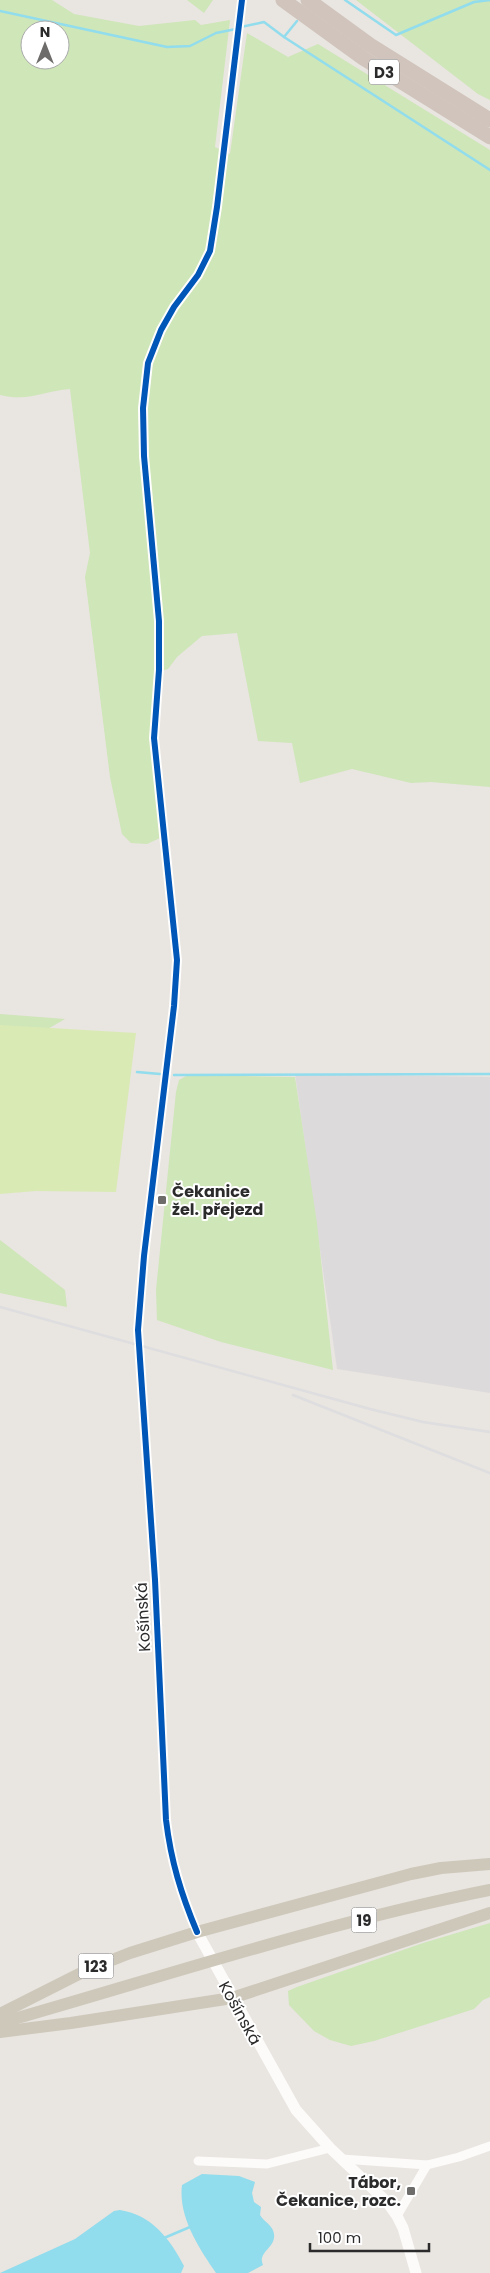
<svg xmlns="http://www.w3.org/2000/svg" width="490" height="2273" viewBox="0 0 490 2273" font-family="Poppins,sans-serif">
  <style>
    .industrial { fill: #dddadc }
    .green { fill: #cee6b8; fill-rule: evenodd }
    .pitch { fill: #daeab5 }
    .water { fill: #91dced }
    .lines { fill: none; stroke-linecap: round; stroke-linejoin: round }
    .stream { stroke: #91dced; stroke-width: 2.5 }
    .minor { stroke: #fcfbfa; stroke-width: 9 }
    .tertiary { stroke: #fcfbfa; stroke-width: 10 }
    .secondary { stroke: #fcfbfa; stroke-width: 11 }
    .primary { stroke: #cec8bb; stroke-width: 12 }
    .motorway { stroke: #d0c4bc; stroke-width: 15 }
    .rail { stroke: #dedddf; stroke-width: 2.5 }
    .cycleway-casing { stroke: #fff; stroke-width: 9 }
    .cycleway { stroke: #0057b8; stroke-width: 6 }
    .poi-dot { fill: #6e6c6a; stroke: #fff; stroke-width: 2 }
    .labels { text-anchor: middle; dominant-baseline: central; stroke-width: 4; stroke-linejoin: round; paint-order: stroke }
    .shield { fill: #fff; stroke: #6b6b6b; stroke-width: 1 }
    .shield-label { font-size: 15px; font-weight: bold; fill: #2b2b2b }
    .poi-label { font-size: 16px; font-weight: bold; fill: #2b2b2b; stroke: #fff; text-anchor: start }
    .street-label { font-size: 16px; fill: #2b2b2b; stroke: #fff }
  </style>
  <rect width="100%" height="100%" fill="#e9e5e0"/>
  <polygon class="industrial" points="295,1074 490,1077 490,1393 337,1369"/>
  <g class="green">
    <path d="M0,0H52L74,14L139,26L195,20L201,25L230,20L215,147L230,154L247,33L288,57L318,44L490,150V787L431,782L411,783L352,769L300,783L292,743L258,741L237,633L202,636L177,657L168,669L155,673L160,838L147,844L131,843L122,834L110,777L85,577L90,553L70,389C43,391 29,402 0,395ZM30,30H60V60H30Z"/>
    <polygon points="187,0 213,0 204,13"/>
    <polygon points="356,0 490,0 490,100 478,94"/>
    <polygon points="0,1014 65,1019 39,1034 0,1031"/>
    <polygon points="188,1075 295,1077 317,1223 333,1370 221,1342 157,1320 156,1290 176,1092 179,1080"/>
    <polygon points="0,1240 65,1290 67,1307 0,1293"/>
    <polygon points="490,1923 490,1997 483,2000 474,2009 374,2041 351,2046 330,2040 314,2031 289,2005 288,1991 297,1987 423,1943"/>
  </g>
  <polygon class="pitch" points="0,1025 136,1033 116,1192 36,1191 0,1194"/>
  <g class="water">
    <path d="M202,2174L239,2176L255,2182L252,2193L254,2202L261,2207L260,2215C264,2222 273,2225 274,2234C276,2248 257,2252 263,2265L248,2273H216C199,2248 178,2217 182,2185Z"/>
    <path d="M120,2210C152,2215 170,2239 184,2266L181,2273H0L75,2239L114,2211Z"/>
  </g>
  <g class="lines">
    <g class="stream">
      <polyline points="345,0 396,35 474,2 490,0"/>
      <polyline points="0,11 167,47 190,46 216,33 236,29"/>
      <polyline points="241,27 264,22 284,37 297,21"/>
      <polyline points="284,37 490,170"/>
      <polyline points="137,1072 160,1074"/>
      <polyline points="174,1075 490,1074"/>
      <polyline points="164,2238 190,2227"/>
    </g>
    <g class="minor">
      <polyline points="342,2159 427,2165 459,2157 490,2146"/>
      <polyline points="198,2161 267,2164 330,2148"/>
      <polyline points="397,2216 427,2165"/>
    </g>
    <path class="tertiary" d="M197,1932C181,1894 171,1861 166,1820L155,1580L138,1330L144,1256L174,1006L177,960L154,738L159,670V621L144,456L143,408L148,363L161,330L174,307L198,275L210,251L217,207L242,0"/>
    <polyline class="secondary" points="197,1932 296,2110 330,2148 387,2202 397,2216 403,2228 416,2273"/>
    <g class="primary">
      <polyline points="0,2014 89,1969 130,1953 197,1932 411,1874 441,1868 490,1864"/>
      <path d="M0,2023C162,1977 324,1923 490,1890"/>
      <polyline points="0,2032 71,2023 232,1998 490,1913"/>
    </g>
    <g class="motorway">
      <polyline points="283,0 363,58 490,137"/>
      <polyline points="308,0 370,45 490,120"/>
    </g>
    <g class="rail">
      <polyline points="0,1307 370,1409 423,1422 490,1432"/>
      <polyline points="293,1395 490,1473"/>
    </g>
    <defs>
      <path id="cycleway" d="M197,1932C181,1894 171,1861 166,1820L155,1580L138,1330L144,1256L174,1006L177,960L154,738L159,670V621L144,456L143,408L148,363L161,330L174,307L198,275L210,251L217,207L242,0"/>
    </defs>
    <use href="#cycleway" class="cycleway-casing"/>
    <use href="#cycleway" class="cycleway"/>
  </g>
  <g class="poi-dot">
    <rect x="157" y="1195" width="10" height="10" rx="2.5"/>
    <rect x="406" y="2186" width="10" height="10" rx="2.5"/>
  </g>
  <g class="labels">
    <g class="shield">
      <rect x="369" y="59.5" width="30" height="25" rx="4"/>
      <rect x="351.5" y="1907.5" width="25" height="25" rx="4"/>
      <rect x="78.5" y="1953.5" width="35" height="25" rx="4"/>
    </g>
    <g class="shield-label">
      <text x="384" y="72">D3</text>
      <text x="364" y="1920">19</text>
      <text x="96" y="1966">123</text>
    </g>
    <g class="poi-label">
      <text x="172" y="1191">Čekanice<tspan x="172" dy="18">žel. přejezd</tspan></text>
      <text x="401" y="2182" text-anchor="end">Tábor,<tspan x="401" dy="18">Čekanice, rozc.</tspan></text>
    </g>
    <g class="street-label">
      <text transform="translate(143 1617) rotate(-93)">Košínská</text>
      <text transform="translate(240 2013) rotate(61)">Košínská</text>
    </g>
  </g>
  <g transform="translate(45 45)"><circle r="24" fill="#ffffff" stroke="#aaaaaa"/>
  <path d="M0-4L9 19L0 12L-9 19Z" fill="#6e6c6a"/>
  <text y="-8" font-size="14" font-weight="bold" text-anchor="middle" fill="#2b2b2b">N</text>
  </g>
  <path d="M310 2243v8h119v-8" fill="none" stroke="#2b2b2b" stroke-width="2.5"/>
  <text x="318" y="2243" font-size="15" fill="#2b2b2b" stroke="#ffffff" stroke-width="4" paint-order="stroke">100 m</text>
</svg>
